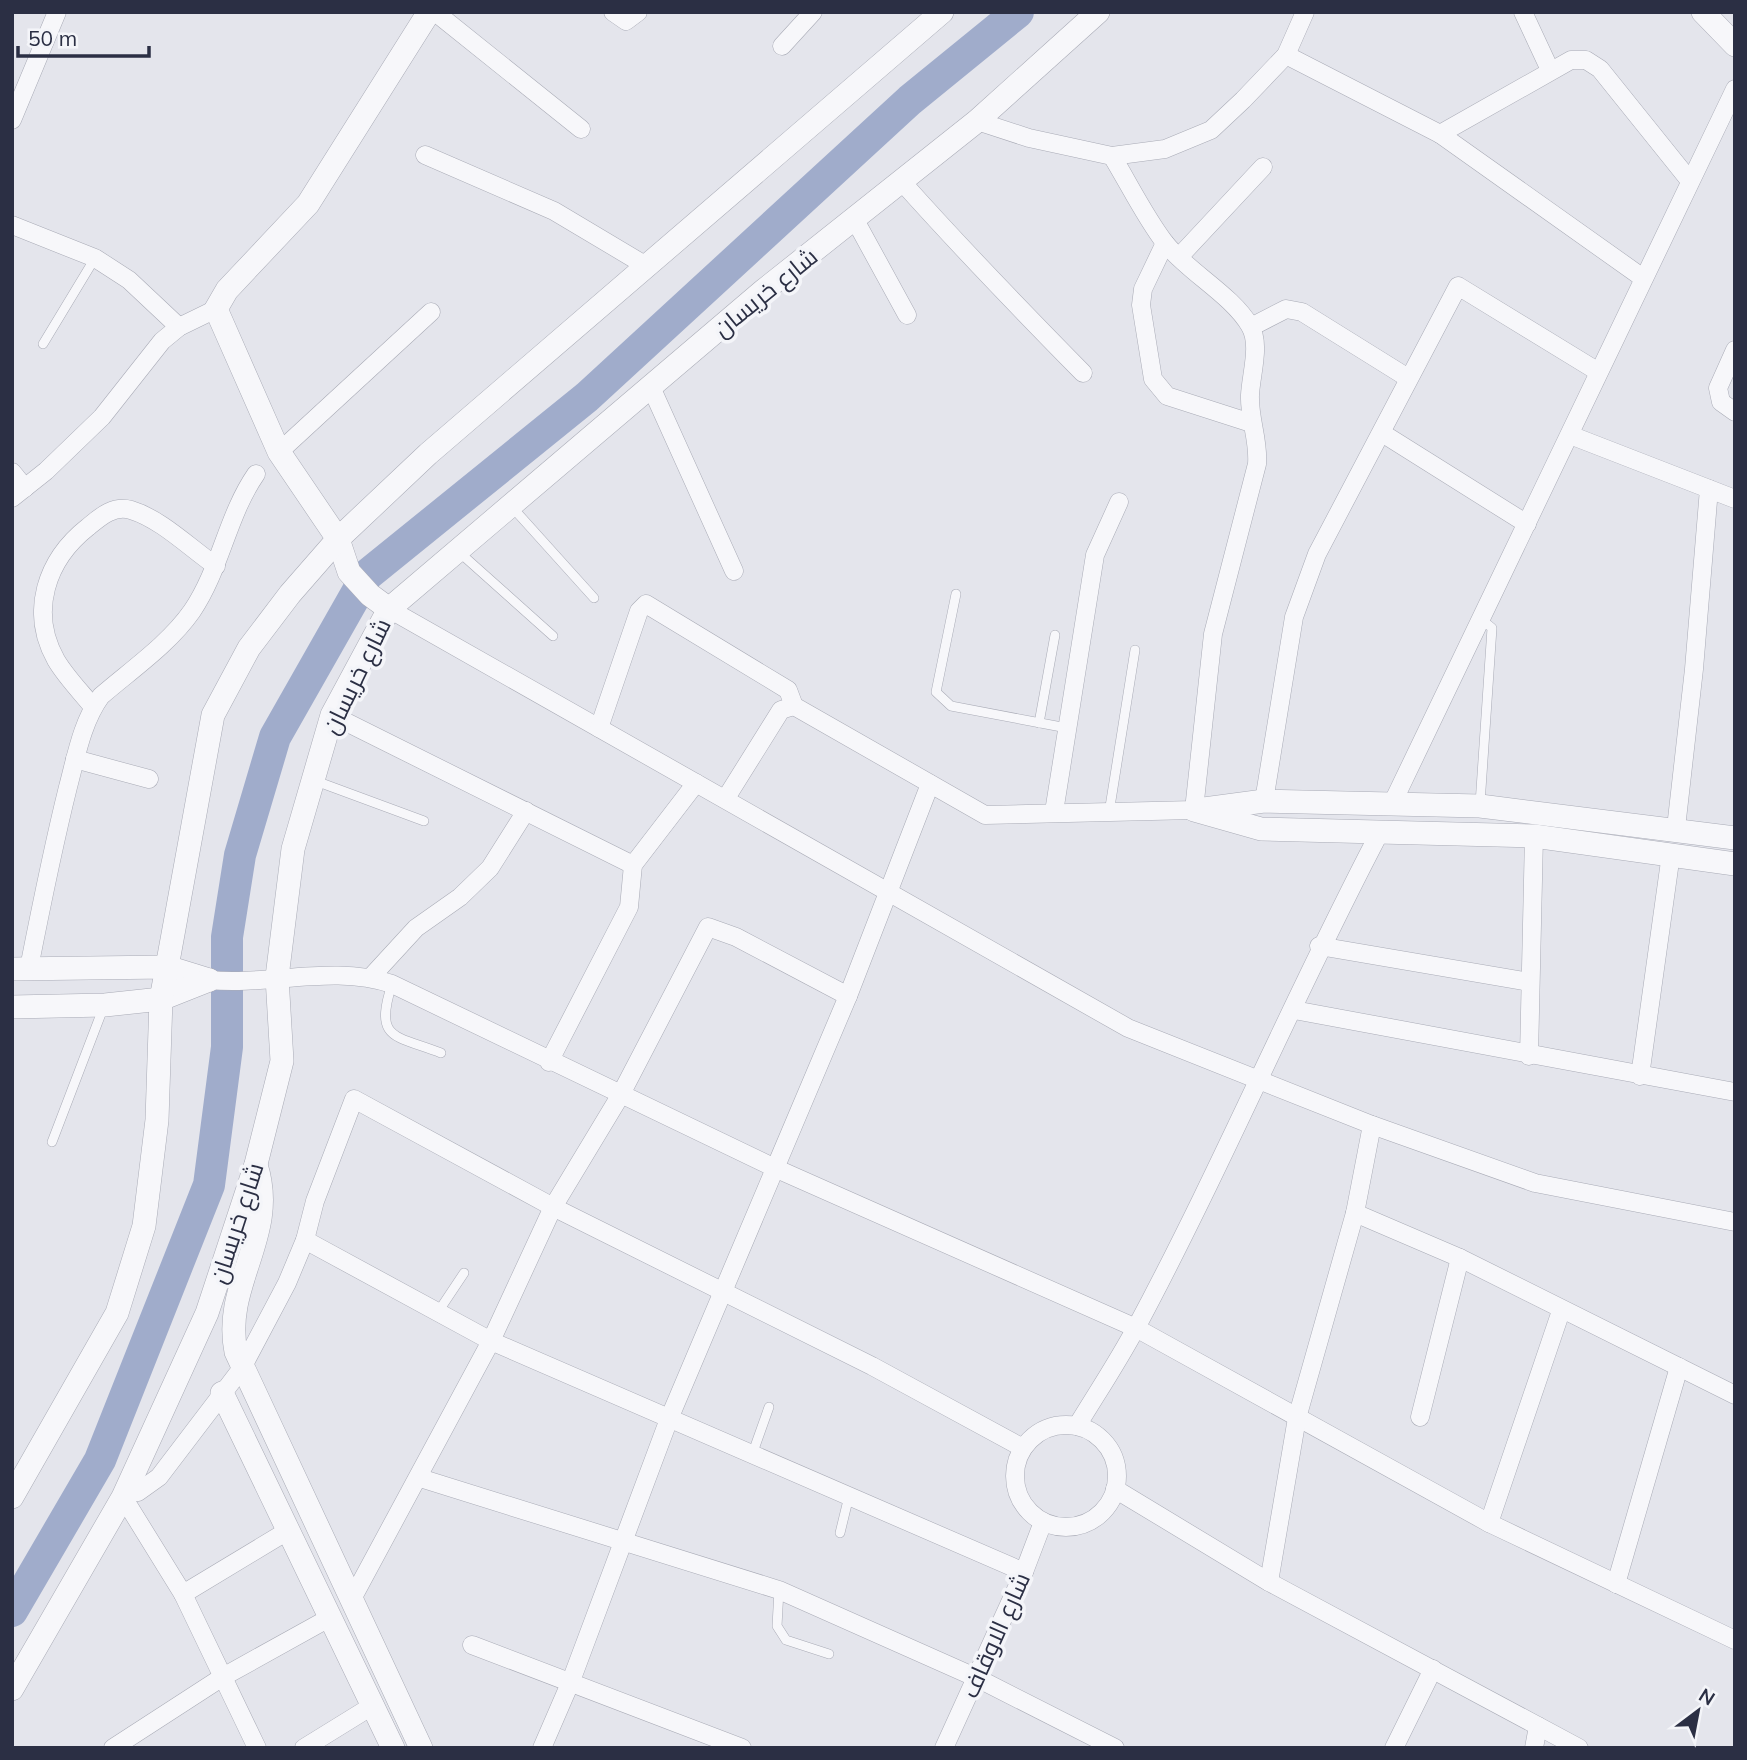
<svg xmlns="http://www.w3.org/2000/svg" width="1747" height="1760" viewBox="0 0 1747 1760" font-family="Mulish,Cairo,sans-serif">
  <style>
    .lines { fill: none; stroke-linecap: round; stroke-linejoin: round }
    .river { stroke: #a0accb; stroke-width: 32 }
    .service-casing { stroke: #a9abb6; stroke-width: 10 }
    .minor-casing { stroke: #a9abb6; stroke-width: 19 }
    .tertiary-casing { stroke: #a9abb6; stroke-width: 24 }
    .service { stroke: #f7f7fa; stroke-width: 9 }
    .minor { stroke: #f7f7fa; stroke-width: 18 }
    .tertiary { stroke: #f7f7fa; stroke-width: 23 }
    .labels { text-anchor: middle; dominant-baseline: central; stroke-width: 7; stroke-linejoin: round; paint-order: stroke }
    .street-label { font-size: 24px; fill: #2b2f44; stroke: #f4f5f9 }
  </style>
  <rect width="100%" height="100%" fill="#e4e5ec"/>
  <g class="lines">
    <polyline class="river" points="12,1611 100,1460 209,1185 227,1047 227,937 240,855 275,737 367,575 587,397 910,100 1018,12"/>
    <defs>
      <g id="service">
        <polyline points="43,344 95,258"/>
        <polyline points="512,507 594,598"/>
        <polyline points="459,552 553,636"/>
        <polyline points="956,594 936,692 951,706 1067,728"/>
        <polyline points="1039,723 1055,635"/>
        <polyline points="313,780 424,821"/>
        <polyline points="1480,804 1492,628 1481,619"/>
        <polyline points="1109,813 1135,650"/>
        <path d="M392,984C374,1040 394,1035 441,1053"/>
        <polyline points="52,1142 104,1006"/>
        <polyline points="438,1312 464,1273"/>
        <polyline points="752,1455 769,1407"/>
        <polyline points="840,1533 849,1496"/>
        <polyline points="779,1590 777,1626 786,1640 829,1654"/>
      </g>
      <g id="minor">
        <polyline points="435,12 581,129"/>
        <polyline points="613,12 626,21 638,12"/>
        <polyline points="1523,12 1550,70"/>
        <polyline points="782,46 813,12"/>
        <polyline points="1286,55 1440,134 1643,278"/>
        <polyline points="12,120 57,12"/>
        <polyline points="977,121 1029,138 1112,156 1165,149 1211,130 1243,100 1286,55 1305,12"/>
        <polyline points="1440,134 1571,60 1586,60 1600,69 1690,181"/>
        <polyline points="425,155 554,211 648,267"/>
        <path d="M903,183C961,248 1022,311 1083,373"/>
        <polyline points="855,220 907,315"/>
        <polyline points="12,225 95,258 129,280 179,327"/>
        <polyline points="1165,243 1143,289 1141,305 1153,379 1167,396 1251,423"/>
        <polyline points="1179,257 1263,167"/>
        <polyline points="1251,327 1286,309 1302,312 1408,378"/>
        <polyline points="1735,350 1718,388 1721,402 1735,412"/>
        <polyline points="651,387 734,571"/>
        <polyline points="1382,433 1527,524"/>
        <polyline points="1570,435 1735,499"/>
        <polyline points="279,452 431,312"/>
        <polyline points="12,472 25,488"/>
        <polyline points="12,498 46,471 102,417 162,341 179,327 216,309"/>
        <polyline points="389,609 1128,1028 1372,1125 1535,1183 1735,1222"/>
        <path d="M93,707C81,692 66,677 56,660C29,612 46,560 88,527C100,517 113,505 131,510C161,519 190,548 216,566"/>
        <polyline points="332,715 633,865"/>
        <path d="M599,728L639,611L646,604L788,690L794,706L985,815L1194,810L1213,634L1257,464C1259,440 1249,419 1250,395C1251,374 1261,344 1250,326C1232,295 1188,272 1165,243C1145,217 1129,184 1112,156"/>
        <polyline points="75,759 149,779"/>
        <polyline points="726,798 781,710 794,706"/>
        <polyline points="1264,801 1294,617 1317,554 1458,286 1597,371"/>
        <polyline points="1392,804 1735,89"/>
        <polyline points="1054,812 1095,555 1119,502"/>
        <polyline points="1676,828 1694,669 1709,489"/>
        <polyline points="1319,946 1530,982"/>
        <path d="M29,968C41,907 53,847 68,787C76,757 82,722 101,696C131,670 169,644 192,611C221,568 227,516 256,474"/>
        <polyline points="371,977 416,928 460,897 490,868 526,811"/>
        <path d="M209,980C269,986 334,964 392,984L777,1169L1136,1328L1489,1523L1735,1640"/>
        <polyline points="1294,1010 1735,1092"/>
        <polyline points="1529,1056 1534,836"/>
        <polyline points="549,1062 629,907 633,865 696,783"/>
        <polyline points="1640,1076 1671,854"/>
        <polyline points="1355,1213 1460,1258 1735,1395"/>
        <polyline points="305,1240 491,1341 1024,1572"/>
        <polyline points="1420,1417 1460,1258"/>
        <circle cx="1066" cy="1476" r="51"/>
        <path d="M1077,1426C1097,1393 1119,1360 1137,1326C1224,1163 1295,993 1381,830"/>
        <polyline points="420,1478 779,1590 977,1678 1115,1748"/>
        <polyline points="1115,1489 1269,1582 1579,1748"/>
        <polyline points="125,1493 138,1492 159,1477 242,1368 287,1283 305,1240 315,1201 354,1099 553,1207 872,1366 1023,1448"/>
        <polyline points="123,1497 183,1594 257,1748"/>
        <polyline points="1489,1523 1561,1311"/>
        <polyline points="1269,1582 1297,1418 1355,1213 1372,1125"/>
        <polyline points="1616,1584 1679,1367"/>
        <polyline points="183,1594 289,1530"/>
        <polyline points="352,1599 491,1341 553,1207 620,1096 708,927 736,937 848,996"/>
        <polyline points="472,1645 742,1748"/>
        <polyline points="113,1748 221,1678 331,1617"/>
        <polyline points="304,1748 372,1706"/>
        <polyline points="542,1748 571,1681 669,1419 848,996 930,784"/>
        <polyline points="944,1748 1024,1572 1043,1522"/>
        <polyline points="1394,1748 1433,1669"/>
        <polyline points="1534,1748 1538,1726"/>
      </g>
      <g id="tertiary">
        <polyline points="1703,12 1735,45"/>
        <polyline points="389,609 370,595 349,572 338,539 279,452 216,309 227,290 308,204 429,12"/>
        <polyline points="1204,809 1264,801 1480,806 1735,838"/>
        <polyline points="1194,810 1261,829 1534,836 1735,864"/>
        <polyline points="12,969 167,967 209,980"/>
        <polyline points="12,1007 105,1005 161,999 209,980"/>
        <path d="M256,1165C279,1236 222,1283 236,1352L421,1748"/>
        <polyline points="222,1393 393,1748"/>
        <polyline points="12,1497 117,1313 144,1226 157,1120 161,999 167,967 213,715 249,648 290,594 338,539 428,454 942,12"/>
        <polyline points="12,1689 123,1497 207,1313 256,1164 282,1061 277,977 293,849 332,715 389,609 763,291 977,121 1098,12"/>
      </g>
    </defs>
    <use href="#service" class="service-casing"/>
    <use href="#minor" class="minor-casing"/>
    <use href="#tertiary" class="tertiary-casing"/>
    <use href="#service" class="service"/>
    <use href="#minor" class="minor"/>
    <use href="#tertiary" class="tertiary"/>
  </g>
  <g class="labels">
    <g class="street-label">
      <text transform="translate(765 292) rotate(-39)">شارع خريسان</text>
      <text transform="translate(356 676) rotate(-64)">شارع خريسان</text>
      <text transform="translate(236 1223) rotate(-72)">شارع خريسان</text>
      <text transform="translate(995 1635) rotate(-66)">شارع الاوقاف</text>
    </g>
  </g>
  <rect width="1747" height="1760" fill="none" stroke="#2b2f44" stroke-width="28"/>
  <g transform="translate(1698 1711) rotate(32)" stroke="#f4f5f9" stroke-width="5" paint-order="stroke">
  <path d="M0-5L12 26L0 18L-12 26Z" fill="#2b2f44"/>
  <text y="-10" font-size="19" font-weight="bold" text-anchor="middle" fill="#2b2f44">N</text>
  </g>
  <path d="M18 46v10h131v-10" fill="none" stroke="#2b2f44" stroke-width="3.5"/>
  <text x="28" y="46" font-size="21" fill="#2b2f44" stroke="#f4f5f9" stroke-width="5" paint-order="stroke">50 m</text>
</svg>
